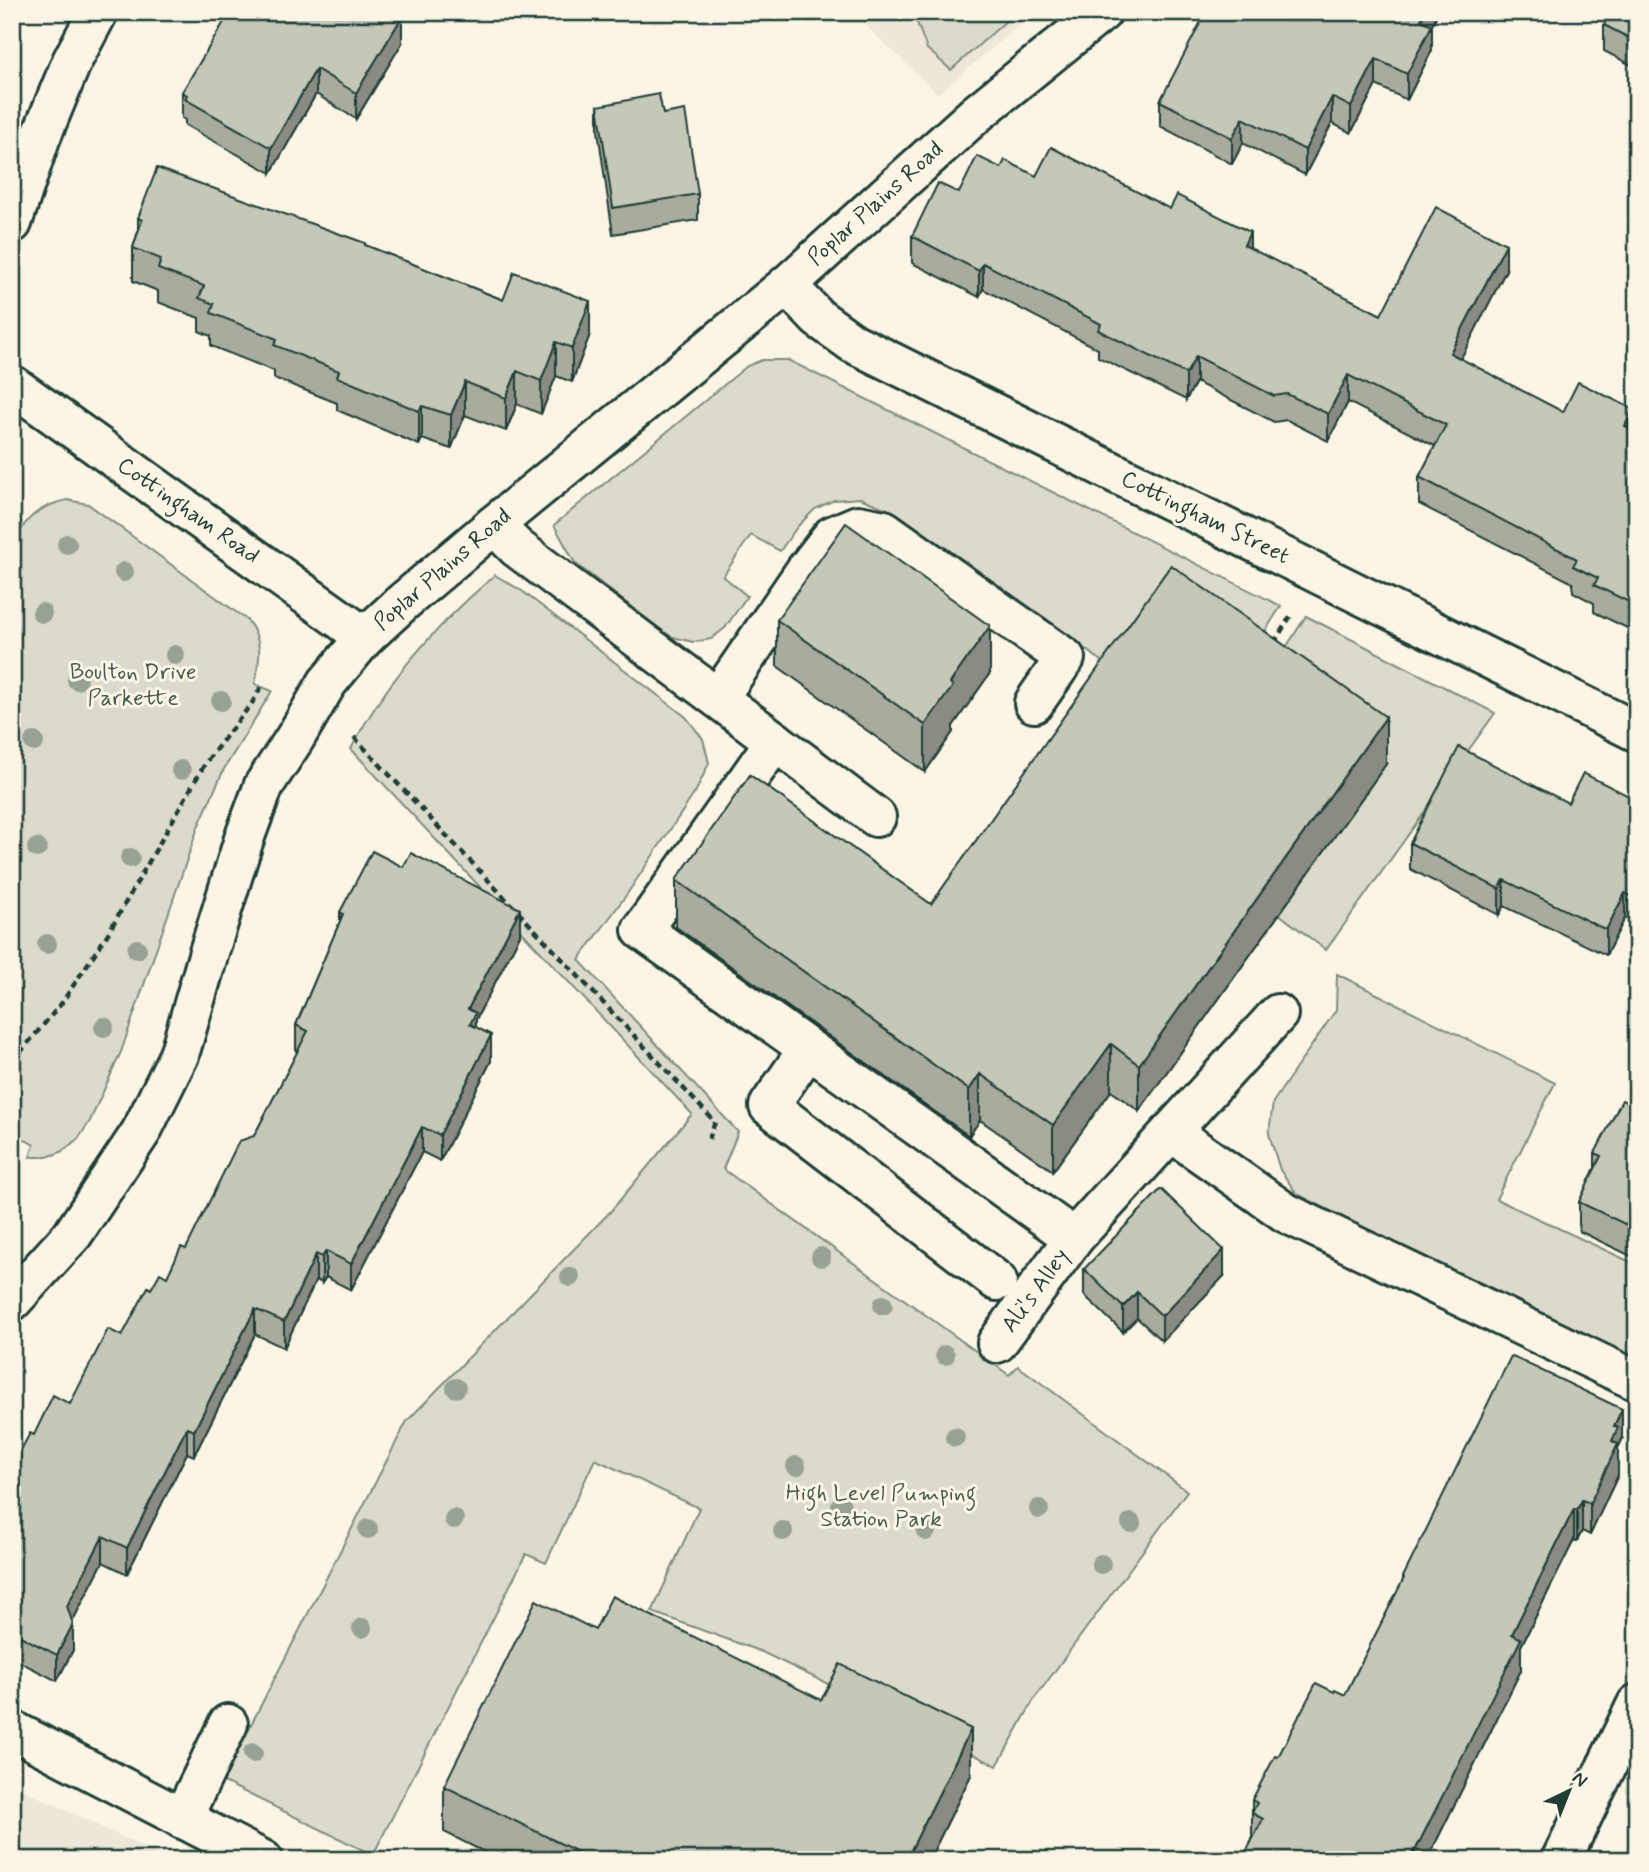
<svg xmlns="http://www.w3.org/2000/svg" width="1649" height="1872" viewBox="0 0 1649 1872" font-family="Mynerve,sans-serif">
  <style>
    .built { fill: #ece7d8 }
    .green { fill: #dcdacc; stroke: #7e8c80; stroke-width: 2 }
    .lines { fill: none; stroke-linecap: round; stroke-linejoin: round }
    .minor-casing { stroke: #1f3d34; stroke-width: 44 }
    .path { stroke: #1f3d34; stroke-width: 4.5; stroke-dasharray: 7 5; stroke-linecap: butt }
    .minor { stroke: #fcf5e5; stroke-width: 38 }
    .tree { fill: #97a194 }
    .wall { fill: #a9ab9f; stroke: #1f3d34; stroke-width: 2 }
    .shaded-wall { fill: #8a8b82; stroke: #1f3d34; stroke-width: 2 }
    .building { fill: #c5c7b9; stroke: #1f3d34; stroke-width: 2 }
    .labels { text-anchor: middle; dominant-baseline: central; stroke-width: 6; stroke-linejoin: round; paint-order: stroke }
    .street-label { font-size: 23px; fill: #1f3d34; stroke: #fcf5e5 }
    .park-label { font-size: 23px; fill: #455c52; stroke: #fcf5e5 }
  </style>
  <rect width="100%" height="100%" fill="#fcf5e5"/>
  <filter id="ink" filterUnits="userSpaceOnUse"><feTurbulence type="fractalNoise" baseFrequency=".0143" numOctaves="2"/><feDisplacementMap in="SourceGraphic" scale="14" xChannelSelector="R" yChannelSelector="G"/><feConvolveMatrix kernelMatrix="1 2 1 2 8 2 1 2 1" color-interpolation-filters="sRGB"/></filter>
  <g filter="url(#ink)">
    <g class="built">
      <polygon points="852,12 1035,12 938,94"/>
      <polygon points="12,1784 170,1860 12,1860"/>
    </g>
    <g class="green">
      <polygon points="913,12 1016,12 951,70 927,49"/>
      <polygon points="762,360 788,360 1281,606 1245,663 1124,677 892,511 860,498 834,500 815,509 797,527 780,551 751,535 723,576 747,596 725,628 711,639 693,642 669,636 575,563 554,525 747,366"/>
      <path d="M67,500L88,504L247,620C264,641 260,659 255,684L272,691L224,769L198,827L121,1052L90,1121L78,1139L61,1152L47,1157H30L34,1145L12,1132V687L17,552C18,545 18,536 21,530C31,512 48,504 67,500Z"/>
      <path d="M495,575L522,591L686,717L703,739L709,763L696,791L627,894L579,960L738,1132L723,1169L1009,1375L1018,1366L1187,1491L1035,1698L997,1766L762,1652L652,1612L699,1508L595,1459L546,1563L526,1554L373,1855L222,1781L407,1421L610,1212L692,1114L351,749C385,681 438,624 495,575Z"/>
      <polygon points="1306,616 1495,713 1326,950 1279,914 1386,764 1266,679"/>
      <polygon points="1337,974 1555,1083 1496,1199 1637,1265 1637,1365 1297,1194 1280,1170 1269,1134 1273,1102 1336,1010"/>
    </g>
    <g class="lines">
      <defs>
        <g id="minor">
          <polyline points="12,223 40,139 72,61 98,12"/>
          <polyline points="787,285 818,318 853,343 1637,732"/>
          <polyline points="12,385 365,637"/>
          <polyline points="494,525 517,548 876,817"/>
          <polyline points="718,698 805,571 832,536 858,525 884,530 1065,658 1034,703"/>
          <polyline points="775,741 642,930 1074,1238 1278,1014"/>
          <polyline points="808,1049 769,1106 997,1281"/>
          <polyline points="1171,1132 1286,1213 1637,1381"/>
          <polyline points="12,1301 73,1234 141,1132 179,1055 209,952 244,839 264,785 295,738 327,683 365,637 403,602 494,525 787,285 976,114 1102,12"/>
          <polyline points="997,1343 1074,1238"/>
          <polyline points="12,1730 263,1860"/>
          <polyline points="182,1819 228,1724"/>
          <polyline points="1561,1860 1637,1704"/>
        </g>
      </defs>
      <use href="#minor" class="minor-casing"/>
      <g class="path">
        <polyline points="1274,643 1291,615"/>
        <polyline points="354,737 715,1122 709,1139"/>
        <polyline points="12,1062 61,1004 107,935 206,762 252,703 263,684"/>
      </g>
      <use href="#minor" class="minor"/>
    </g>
    <g class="tree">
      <circle cx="67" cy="544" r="10"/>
      <circle cx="124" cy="572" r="10"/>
      <circle cx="42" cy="613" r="10"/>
      <circle cx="175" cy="655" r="10"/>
      <circle cx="77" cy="680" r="10"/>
      <circle cx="221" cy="701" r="10"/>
      <circle cx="34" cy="742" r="10"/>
      <circle cx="181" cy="770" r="10"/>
      <circle cx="37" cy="848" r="10"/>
      <circle cx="130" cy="858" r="10"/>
      <circle cx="47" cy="944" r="10"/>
      <circle cx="137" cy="949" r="10"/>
      <circle cx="104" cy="1027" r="10"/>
      <circle cx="821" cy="1257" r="10"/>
      <circle cx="570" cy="1277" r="10"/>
      <circle cx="883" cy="1305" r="10"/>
      <circle cx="945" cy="1355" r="10"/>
      <circle cx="456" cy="1388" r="10"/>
      <circle cx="955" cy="1437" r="10"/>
      <circle cx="796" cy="1466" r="10"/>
      <circle cx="841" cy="1505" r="10"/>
      <circle cx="1039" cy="1509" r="10"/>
      <circle cx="454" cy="1519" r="10"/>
      <circle cx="1131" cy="1523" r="10"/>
      <circle cx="368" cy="1529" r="10"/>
      <circle cx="783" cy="1531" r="10"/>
      <circle cx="926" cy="1531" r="10"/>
      <circle cx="1101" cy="1564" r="10"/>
      <circle cx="362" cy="1628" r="10"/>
      <circle cx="253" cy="1753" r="10"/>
    </g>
    <g class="wall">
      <polygon points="1268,12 1438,12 1432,25 1432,50 1407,100 1376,85 1351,133 1332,123 1305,175 1243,143 1232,164 1160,126 1160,101 1264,20"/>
      <polygon points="1637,12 1637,68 1604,51 1604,25"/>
      <polygon points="402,43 356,119 316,94 271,173 185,125 185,120 182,118 182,92"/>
      <polygon points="598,106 698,194 698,220 613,234 598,131"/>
      <polygon points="1001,168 1036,176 1170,209 1381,315 1506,270 1460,359 1563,412 1637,432 1637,628 1635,627 1633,631 1594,612 1594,603 1573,592 1573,583 1419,504 1419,477 1435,446 1348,402 1328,441 1287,420 1274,422 1196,382 1186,400 1098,357 1098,349 983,289 979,297 912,263 912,236 959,193"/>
      <polygon points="138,218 365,245 590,334 572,382 556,376 541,414 517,404 506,431 465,415 451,449 422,439 419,445 337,410 337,403 274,378 274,371 211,346 211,336 199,331 199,318 158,302 158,291 133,281 133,248 138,231"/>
      <polygon points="777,620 990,673 953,726 953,732 925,772 777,666"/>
      <polygon points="1386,764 1139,1111 1111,1091 1053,1171 980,1120 969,1136 676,927 676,880 931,904"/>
      <polygon points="1637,800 1637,916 1634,923 1625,918 1606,955 1504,906 1499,915 1410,869 1410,843 1568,803"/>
      <polygon points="340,912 520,935 476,1019 476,1027 491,1061 440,1161 422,1152 351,1290 326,1277 322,1283 316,1280 284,1348 255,1334 194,1456 187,1453 127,1574 103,1562 72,1622 73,1650 57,1681 12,1658 12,1467 34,1435 70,1404 122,1336 151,1289 167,1277 186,1249 254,1136 298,1051 296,1051 296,1025 340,922"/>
      <polygon points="1637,1097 1637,1259 1579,1231 1579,1202 1595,1168 1595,1153 1633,1105"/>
      <polygon points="1084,1269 1224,1276 1162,1341 1137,1318 1123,1332 1084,1295"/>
      <polygon points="1622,1440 1618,1448 1618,1475 1590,1535 1582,1531 1577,1541 1574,1540 1521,1646 1521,1670 1427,1860 1242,1860 1252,1840 1252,1800 1278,1757 1334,1692 1345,1695 1403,1581 1403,1577"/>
      <polygon points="595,1630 971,1775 929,1860 500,1860 444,1832 444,1786"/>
    </g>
    <g class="shaded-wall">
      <polygon points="1425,12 1438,12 1432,25 1432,50 1407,100 1407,74 1421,20"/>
      <polygon points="402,17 402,43 356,119 356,93"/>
      <polygon points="1376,59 1376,85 1351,133 1351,107"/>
      <polygon points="316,69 316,94 271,173 271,148"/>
      <polygon points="1332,97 1332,123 1305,175 1305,150"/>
      <polygon points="1243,118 1243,143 1232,164 1232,138"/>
      <polygon points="1250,232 1250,259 1244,245"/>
      <polygon points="1506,244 1506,270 1450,380 1450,353"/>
      <polygon points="983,263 983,289 979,297 979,271"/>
      <polygon points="590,301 590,334 572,382 572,348"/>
      <polygon points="556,342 556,376 541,414 541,381"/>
      <polygon points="1196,356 1196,382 1186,400 1186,374"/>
      <polygon points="517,371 517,404 506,431 506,398"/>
      <polygon points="1348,375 1348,402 1328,441 1328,414"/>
      <polygon points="465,382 465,415 451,449 451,415"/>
      <polygon points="422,406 422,439 419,445 419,411"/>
      <polygon points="1633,409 1633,436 1625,426"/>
      <polygon points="1635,600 1635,627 1633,631 1633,604"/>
      <polygon points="990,626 990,673 953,726 953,732 925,772 925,725 950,683"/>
      <polygon points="1386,717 1386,764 1139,1111 1139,1065"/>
      <polygon points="1504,880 1504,906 1499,915 1499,889"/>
      <polygon points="1637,891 1637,916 1634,923 1634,897"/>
      <polygon points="1625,893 1625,918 1606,955 1606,930"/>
      <polygon points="520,909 520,935 476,1019 476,1039 470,1050 468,1009"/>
      <polygon points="491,1035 491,1061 440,1161 440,1135"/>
      <polygon points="1111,1044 1111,1091 1053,1171 1053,1125"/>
      <polygon points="980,1074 980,1120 969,1136 969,1090"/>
      <polygon points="422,1127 422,1152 351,1290 351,1264"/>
      <polygon points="1224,1250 1224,1276 1162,1341 1162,1316"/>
      <polygon points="326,1251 326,1277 322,1283 322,1257"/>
      <polygon points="316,1254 316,1280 284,1348 284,1322"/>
      <polygon points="1137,1292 1137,1318 1123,1332 1123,1307"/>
      <polygon points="255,1309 255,1334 194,1456 194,1431"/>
      <polygon points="1622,1409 1622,1440 1618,1448 1618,1475 1590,1535 1590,1503 1612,1441 1614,1426"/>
      <polygon points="187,1427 187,1453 127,1574 127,1548"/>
      <polygon points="1582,1500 1582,1531 1577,1541 1577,1510"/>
      <polygon points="1574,1509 1574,1540 1521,1646 1521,1670 1427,1860 1415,1860 1415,1851 1512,1634"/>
      <polygon points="103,1536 103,1562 67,1632 67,1606"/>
      <polygon points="73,1624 73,1650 57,1681 57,1655"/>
      <polygon points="971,1729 971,1775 929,1860 906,1860"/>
      <polygon points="1414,1850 1414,1860 1409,1860"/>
    </g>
    <g class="building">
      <polygon points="230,12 395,12 402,17 356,93 316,69 271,148 185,99 187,95 182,92"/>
      <polygon points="1206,12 1249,12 1264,20 1268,12 1425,12 1421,20 1432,25 1407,74 1376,59 1351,107 1332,97 1305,150 1243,118 1232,138 1160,101"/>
      <polygon points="1610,12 1637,12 1637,42 1604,25"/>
      <polygon points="659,94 663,114 685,110 698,194 613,208 598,106"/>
      <polygon points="1051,147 1170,209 1177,195 1250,232 1244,245 1381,315 1436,207 1506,244 1450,353 1563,412 1578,382 1633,409 1625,426 1637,432 1637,601 1635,600 1633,604 1594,585 1598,578 1573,566 1577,559 1419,477 1446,425 1348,375 1328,414 1287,394 1274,396 1196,356 1186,374 1098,330 1101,324 983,263 979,271 912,236 938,183 959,193 977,156 1001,168 1005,160 1036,176"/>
      <polygon points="157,168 365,243 365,245 503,300 514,272 590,301 572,348 556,342 541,381 517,371 506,398 465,382 451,415 422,406 419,411 337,377 339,371 274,345 277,339 211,313 214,304 199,298 204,286 158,269 161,259 133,248 142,220 138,218"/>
      <polygon points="846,523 990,626 950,683 953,686 925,725 777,620"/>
      <polygon points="1171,565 1386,717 1139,1065 1111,1044 1053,1125 980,1074 969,1090 676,880 750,775 931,904"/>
      <polygon points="1459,747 1568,803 1583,773 1637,800 1637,891 1634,897 1625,893 1606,930 1504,880 1499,889 1410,843"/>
      <polygon points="372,851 403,867 411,853 520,909 468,1009 476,1013 470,1024 491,1035 440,1135 422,1127 351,1264 326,1251 322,1257 316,1254 284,1322 255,1309 194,1431 187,1427 127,1548 103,1536 67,1606 73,1624 57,1655 12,1632 12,1467 30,1433 34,1435 53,1395 70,1404 108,1329 122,1336 148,1287 151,1289 160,1273 167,1277 181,1247 186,1249 239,1141 254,1136 308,1031 296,1025 343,914 340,912"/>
      <polygon points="1637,1097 1637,1230 1579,1202 1601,1156 1595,1153 1622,1100 1633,1105"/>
      <polygon points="1161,1189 1224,1250 1162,1316 1137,1292 1123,1307 1084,1269"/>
      <polygon points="1511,1356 1622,1409 1614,1426 1618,1427 1612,1441 1618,1444 1590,1503 1582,1500 1577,1510 1574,1509 1512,1634 1521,1639 1415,1851 1414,1850 1409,1860 1242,1860 1263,1819 1252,1813 1257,1803 1252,1800 1275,1756 1278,1757 1316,1683 1334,1692 1335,1690 1345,1695 1404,1578 1403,1577"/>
      <polygon points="612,1596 821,1700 840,1664 971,1729 906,1860 594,1860 444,1786 536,1600 595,1630"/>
    </g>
  </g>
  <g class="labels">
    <g class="street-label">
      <text transform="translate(876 204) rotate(-42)">Poplar Plains Road</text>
      <text transform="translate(188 511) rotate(35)">Cottingham Road</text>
      <text transform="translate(1205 518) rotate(26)">Cottingham Street</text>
      <text transform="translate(443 570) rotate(-41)">Poplar Plains Road</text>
      <text transform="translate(1036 1291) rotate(-54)">Ali's Alley</text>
    </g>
    <g class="park-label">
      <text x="133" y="673">Boulton Drive<tspan x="133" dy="26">Parkette</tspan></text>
      <text x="881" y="1494">High Level Pumping<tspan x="881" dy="26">Station Park</tspan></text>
    </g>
  </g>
  <rect width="1649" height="1872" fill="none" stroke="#fcf5e5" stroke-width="42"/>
  <rect x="21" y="21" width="1607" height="1830" fill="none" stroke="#1f3d34" stroke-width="2.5" filter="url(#ink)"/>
  <g transform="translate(1569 1791) rotate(43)" stroke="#fcf5e5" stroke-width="5" paint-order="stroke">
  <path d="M0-5L12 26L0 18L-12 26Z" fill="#1f3d34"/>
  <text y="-10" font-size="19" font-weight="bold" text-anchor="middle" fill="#1f3d34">N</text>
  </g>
</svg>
